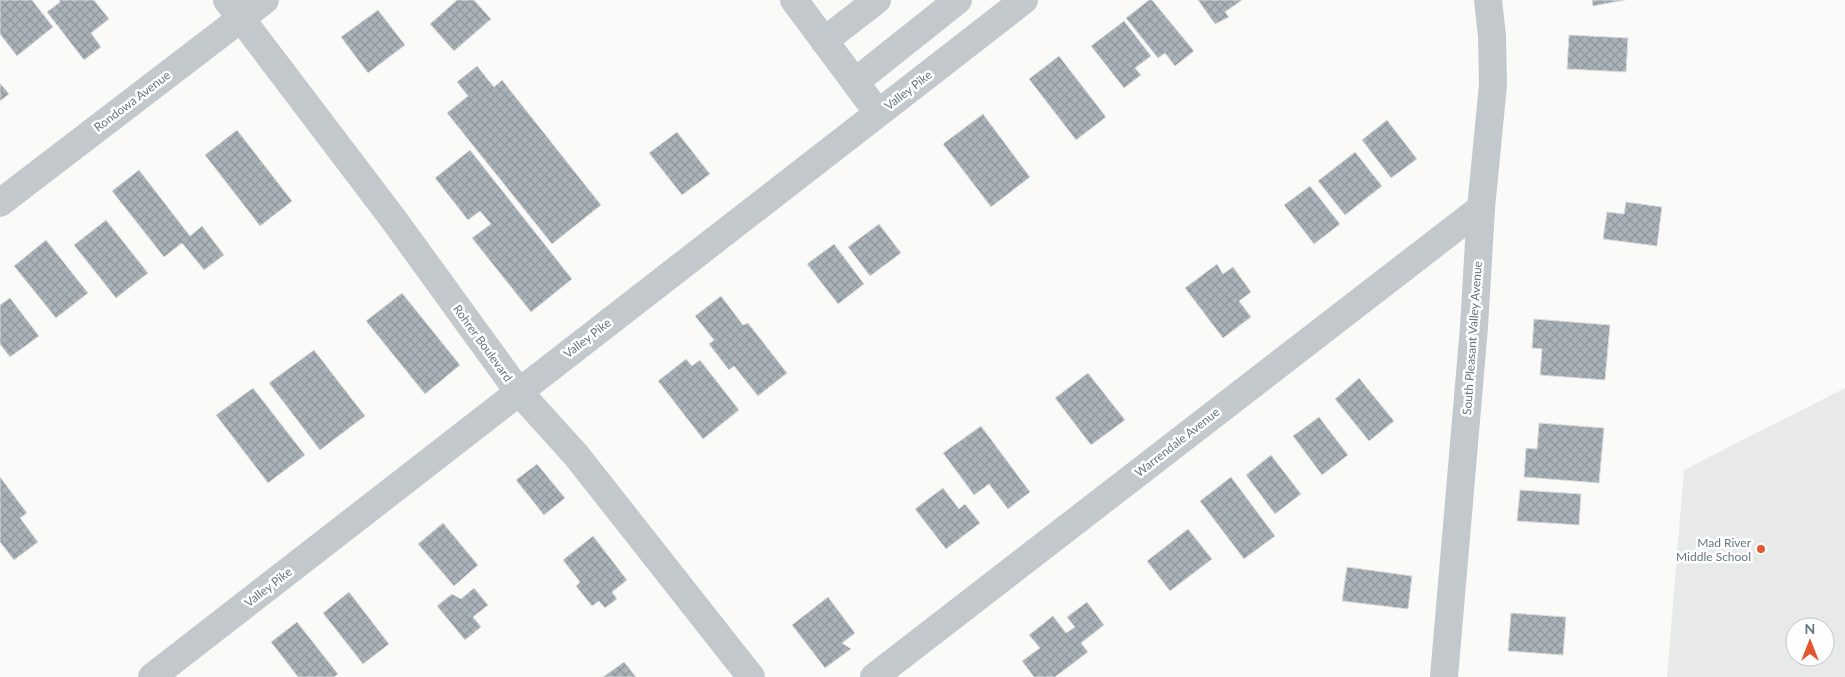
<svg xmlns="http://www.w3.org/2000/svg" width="1845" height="677" viewBox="0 0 1845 677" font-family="Lato,sans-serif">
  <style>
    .built { fill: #e8e9e9; fill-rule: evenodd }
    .building { fill: url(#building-cross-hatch); stroke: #dcdcda }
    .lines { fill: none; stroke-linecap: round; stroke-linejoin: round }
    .minor { stroke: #c3c8cc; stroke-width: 28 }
    .poi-dot { fill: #e4572e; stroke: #fff; stroke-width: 2 }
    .labels { text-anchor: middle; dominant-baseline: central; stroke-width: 5; stroke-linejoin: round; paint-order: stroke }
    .street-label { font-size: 12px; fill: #657683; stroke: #fff }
    .poi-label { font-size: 12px; fill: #657683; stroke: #fff; text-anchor: end }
  </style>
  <defs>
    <pattern id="building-cross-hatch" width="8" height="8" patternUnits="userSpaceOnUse" patternTransform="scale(1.25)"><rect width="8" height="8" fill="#aab3b9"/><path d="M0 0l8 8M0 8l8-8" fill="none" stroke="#8e969c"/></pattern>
  </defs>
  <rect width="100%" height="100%" fill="#fafaf8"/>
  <path class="built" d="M1845,388V677H1667L1684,470ZM1795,627H1825V657H1795Z"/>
  <g class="building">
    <polygon points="0,0 32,0 53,27 17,56 0,34"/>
    <polygon points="59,0 94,0 109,19 91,33 101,47 84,60 47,12 60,2"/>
    <polygon points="457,0 474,0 491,19 454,51 430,24"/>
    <polygon points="1149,0 1152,0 1194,51 1175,66 1165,53 1158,58 1126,18"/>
    <polygon points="1198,0 1242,0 1225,12 1229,17 1215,24"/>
    <polygon points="1592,0 1625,0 1593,6"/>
    <polygon points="378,10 405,45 368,73 341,37"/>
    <polygon points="1124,21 1151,56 1135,68 1141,75 1124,88 1091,46"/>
    <polygon points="1569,35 1628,38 1626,72 1567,69"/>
    <polygon points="1059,56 1106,117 1076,140 1029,79"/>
    <polygon points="477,66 494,87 502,80 601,205 552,244 447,113 468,96 457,82"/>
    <polygon points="0,83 9,94 0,101"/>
    <polygon points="983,114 1030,177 991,207 943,144"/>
    <polygon points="1387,120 1417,159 1391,178 1362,140"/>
    <polygon points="237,130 292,201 260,226 205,155"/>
    <polygon points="677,132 710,174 682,195 649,153"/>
    <polygon points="470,150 572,279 531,312 472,238 491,224 480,211 468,220 435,178"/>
    <polygon points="1355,152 1382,186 1345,215 1318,181"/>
    <polygon points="139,170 190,236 202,226 224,255 204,270 182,243 164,257 112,191"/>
    <polygon points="1310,186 1340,224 1314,244 1284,205"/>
    <polygon points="1626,202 1662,207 1657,246 1603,239 1607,212 1624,214"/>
    <polygon points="106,220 148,273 116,298 74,245"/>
    <polygon points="879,224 901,253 870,276 848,247"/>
    <polygon points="46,240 88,293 56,318 14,266"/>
    <polygon points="834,244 864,284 838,304 807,264"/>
    <polygon points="1217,264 1223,274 1233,267 1251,292 1239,301 1251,317 1223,338 1185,288"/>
    <polygon points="402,293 460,365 425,394 366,321"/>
    <polygon points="721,296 743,325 748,323 787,373 758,396 734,366 729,370 709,344 714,340 695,316"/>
    <polygon points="10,298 39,336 10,357 0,344 0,305"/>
    <polygon points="1534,319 1610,325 1605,380 1540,375 1542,349 1532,348"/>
    <polygon points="314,350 365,416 320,450 269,383"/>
    <polygon points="686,359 692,366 700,360 739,410 703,439 658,381"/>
    <polygon points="1088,373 1125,420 1091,445 1055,398"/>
    <polygon points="1359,378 1394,421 1369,441 1335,399"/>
    <polygon points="253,388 305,455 268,483 216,415"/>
    <polygon points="1319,417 1348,455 1322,475 1293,436"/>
    <polygon points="1539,423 1604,428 1599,483 1524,477 1526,448 1537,449"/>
    <polygon points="981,426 1030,492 1008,509 989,484 974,495 943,453"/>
    <polygon points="1271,455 1301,494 1275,514 1246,475"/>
    <polygon points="537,464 565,498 544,515 516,480"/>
    <polygon points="0,477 27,513 20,518 38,542 14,560 0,542"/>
    <polygon points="1231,477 1275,536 1244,559 1200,501"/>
    <polygon points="943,488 959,509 965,504 980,523 946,549 915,509"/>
    <polygon points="1520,490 1581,494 1579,525 1517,521"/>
    <polygon points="443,523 478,565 454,586 418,544"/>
    <polygon points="1188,529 1212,559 1170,591 1147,561"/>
    <polygon points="593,536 627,580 612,592 617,599 605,608 599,601 592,606 576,586 580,582 563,560"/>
    <polygon points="1347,567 1412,576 1408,609 1342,601"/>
    <polygon points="474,588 488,605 473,617 481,627 465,640 437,606 452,594 461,599"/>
    <polygon points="349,592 389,644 363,664 323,613"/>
    <polygon points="828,597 855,633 842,643 851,649 825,668 792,625"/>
    <polygon points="1087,602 1104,625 1081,643 1088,652 1055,677 1034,677 1022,661 1040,648 1029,635 1053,616 1066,633 1075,627 1067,617"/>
    <polygon points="1511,613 1566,617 1563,655 1508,651"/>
    <polygon points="297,622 338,674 334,677 298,677 271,642"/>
    <polygon points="624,662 636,677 603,677"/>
  </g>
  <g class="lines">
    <g class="minor">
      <polyline points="227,0 394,220 518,391 576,455 751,677"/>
      <polyline points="794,0 878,113"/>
      <polyline points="824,41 877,0"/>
      <polyline points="855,82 958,0"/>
      <polyline points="0,203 265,0"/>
      <polyline points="152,677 1024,0"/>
      <polyline points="874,677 1481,208"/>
      <polyline points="1444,677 1474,327 1481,208 1493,85 1492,36 1488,0"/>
    </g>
  </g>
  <circle class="poi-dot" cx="1761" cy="549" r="5"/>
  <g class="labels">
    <g class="street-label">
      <text transform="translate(908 90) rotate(-38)">Valley Pike</text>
      <text transform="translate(132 101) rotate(-37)">Rondowa Avenue</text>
      <text transform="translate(587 338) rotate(-38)">Valley Pike</text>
      <text transform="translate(1472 338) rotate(-86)">South Pleasant Valley Avenue</text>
      <text transform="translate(483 343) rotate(54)">Rohrer Boulevard</text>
      <text transform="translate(1177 442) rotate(-38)">Warrendale Avenue</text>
      <text transform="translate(268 587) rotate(-38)">Valley Pike</text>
    </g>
    <g class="poi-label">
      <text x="1751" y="542">Mad River<tspan x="1751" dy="14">Middle School</tspan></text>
    </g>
  </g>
  <g transform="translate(1810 642)"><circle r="24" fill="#ffffff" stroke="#c1c8cd"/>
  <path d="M0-4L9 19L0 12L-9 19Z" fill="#e4572e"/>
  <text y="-8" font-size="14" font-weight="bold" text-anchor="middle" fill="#657683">N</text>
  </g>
</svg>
